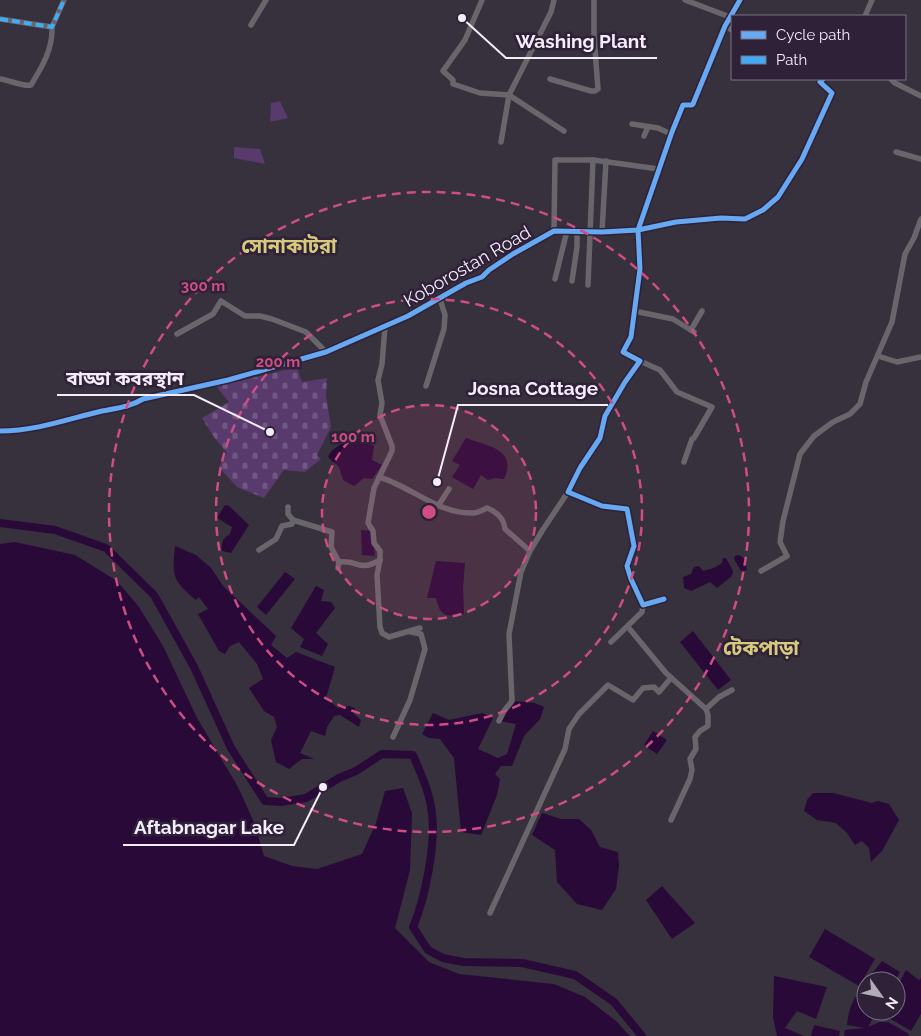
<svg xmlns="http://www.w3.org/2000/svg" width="921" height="1036" viewBox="0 0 921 1036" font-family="Raleway,'Noto Sans Bengali',sans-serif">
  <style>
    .cemetery { fill: url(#cemetery-stones) }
    .green { fill: #583a6d }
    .water { fill: #280938 }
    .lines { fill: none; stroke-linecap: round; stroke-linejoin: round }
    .canal { stroke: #280938; stroke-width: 8 }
    .minor { stroke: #68666b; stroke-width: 5.5 }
    .quiet { stroke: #42abf6; stroke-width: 4; stroke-dasharray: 8 4; stroke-linecap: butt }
    .cycleway-casing { stroke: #2e2138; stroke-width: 8 }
    .cycleway { stroke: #66a8f1; stroke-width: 5 }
    .ring { fill: none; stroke: #ce4d83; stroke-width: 2.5; stroke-dasharray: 9 6 }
    .labels { text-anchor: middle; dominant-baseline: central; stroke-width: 5; stroke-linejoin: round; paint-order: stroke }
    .street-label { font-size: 18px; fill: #f4ebfb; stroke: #2e2138 }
    .quarter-label { font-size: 20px; font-weight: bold; fill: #d7ca7c; stroke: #2e2138 }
    .centre { fill: #ce4d83; stroke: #2e2138; stroke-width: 2.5 }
    .ring-label { font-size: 15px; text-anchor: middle; font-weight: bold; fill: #ce4d83; stroke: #2e2138; stroke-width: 5; stroke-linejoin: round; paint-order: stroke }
    .leader { fill: none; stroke: #f4ebfb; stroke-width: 2 }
    .callout-dot { fill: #f4ebfb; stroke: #2e2138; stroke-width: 2 }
    .callout-label { font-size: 19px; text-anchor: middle; font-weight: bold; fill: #f4ebfb; stroke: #2e2138; stroke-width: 5; stroke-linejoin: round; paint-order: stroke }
  </style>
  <defs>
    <pattern id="cemetery-stones" width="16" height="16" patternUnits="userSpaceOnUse" patternTransform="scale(1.25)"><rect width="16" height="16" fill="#583a6d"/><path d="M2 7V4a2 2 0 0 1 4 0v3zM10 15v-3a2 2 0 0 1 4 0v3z" fill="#715783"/></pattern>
  </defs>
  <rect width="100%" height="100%" fill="#37303d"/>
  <polygon class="cemetery" points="297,367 302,382 327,378 326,396 331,427 317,455 321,459 305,472 284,470 264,498 237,487 219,467 227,453 214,437 202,418 229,402 214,384 240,381"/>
  <g class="green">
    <polygon points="280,101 288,118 270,122 271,103"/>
    <polygon points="234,147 260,149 265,164 234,158"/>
  </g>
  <g class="water">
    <path d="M353,438L362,439L374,446L372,460L382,465L372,479L364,478L354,486L343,480L339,467L328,457C332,447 344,443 353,438Z"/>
    <path d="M466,438C487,446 518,449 504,479L495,478L488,480L481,475L473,489L452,477L460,465L452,461Z"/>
    <path d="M225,505L229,506L249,525L231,553L222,551C221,542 223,538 230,534L232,527L217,518Z"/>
    <polygon points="361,530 372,531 375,556 362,555"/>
    <polygon points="15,542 75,555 117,581 139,607 163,646 197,718 238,787 254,822 264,856 292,866 317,869 362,854 376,823 385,791 403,788 412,813 410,870 395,928 429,962 459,974 554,984 585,997 616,1021 630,1036 0,1036 0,544"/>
    <path d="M175,546L196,555L211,568L224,587L276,636L271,645L287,658L296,652L335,667L326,698L338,708L349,706L355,708L354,714L361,720L359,727L340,715L334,716L327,727L325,736L311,731L300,753L314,759H302L289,769L276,762L271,740L277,727L274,717L264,711L249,688L263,679L257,664L239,642L230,646L225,654L219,651L198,614L208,609L199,597L196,600C172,580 172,576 175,546Z"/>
    <polygon points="739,555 745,559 747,570 741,571 734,559 735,556"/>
    <polygon points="723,558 726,558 733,571 732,576 717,588 710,582 691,591 684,588 683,577 691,574 694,567 699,566 703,571 714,568 722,563"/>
    <path d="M436,561L465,563L463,588L464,613C447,618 440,617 436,598H427Z"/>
    <polygon points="285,572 295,579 266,615 257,607"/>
    <polygon points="316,586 324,590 321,601 331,602 335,608 316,633 328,644 322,656 300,647 304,639 291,628"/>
    <polygon points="693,631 731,680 718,690 680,642"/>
    <polygon points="512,701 535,703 544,707 540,719 524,736 512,766 501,766 495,774 500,779 497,795 481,835 461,832 454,758 440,739 429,738 422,734 433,713 449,720 482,713 493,718 478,749 498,758 507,754 516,724 499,721"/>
    <polygon points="653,731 667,740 657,754 644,745"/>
    <polygon points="813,793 833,793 872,803 878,801 889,804 899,820 882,851 871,862 869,848 862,841 855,845 847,833 836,823 817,820 804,811 807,800"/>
    <polygon points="542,813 561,819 579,819 591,830 600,847 618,852 619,866 616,889 602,910 577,904 557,882 555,850 532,835"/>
    <polygon points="662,886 695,923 672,939 646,900"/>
    <polygon points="825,929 875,959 859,986 809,957"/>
    <polygon points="882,961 900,972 895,981 866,981"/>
    <polygon points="906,970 919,980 921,978 921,1014 911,1031 889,1018 880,1018 884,1011 896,1011 896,989"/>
    <polygon points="774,976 827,987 816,1019 797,1011 785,1028 804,1036 777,1036 773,1017"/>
    <path d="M866,982V1011H877L868,1027L880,1022H888L909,1034L908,1036H844L845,1030L865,1028L847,1025C849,1005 854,998 866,982Z"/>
    <polygon points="814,1025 840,1031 839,1036 811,1036"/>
  </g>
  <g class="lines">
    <path class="canal" d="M0,523L55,530L106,548L154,595L194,667L231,748L265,801L281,802L306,798L339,778L356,771L382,754L413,755C421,774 430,793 432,814C436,844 425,899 413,927L428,950L443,958L463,962L522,963L575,975L614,1002L642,1036"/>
    <g class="minor">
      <polyline points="482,0 465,40 443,71 453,80 453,84 480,93 509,95 551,12 554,0"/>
      <polyline points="685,0 730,17"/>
      <polyline points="865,16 872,0"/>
      <polyline points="0,19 52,27 64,0"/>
      <polyline points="251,25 266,0"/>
      <polyline points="725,26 732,30"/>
      <path d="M0,79C9,80 24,87 31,85C42,67 53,49 52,27"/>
      <polyline points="550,79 591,91 595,91 598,89 594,36 594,0"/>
      <polyline points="891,79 895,83 921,96"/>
      <polyline points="632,124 658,128 671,134"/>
      <polyline points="644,136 648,127"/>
      <polyline points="501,142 509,95 564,131"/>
      <polyline points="896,152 921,159"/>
      <polyline points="554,231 555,160 593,160 659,169"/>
      <polyline points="602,232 606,161"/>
      <polyline points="555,279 567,231"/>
      <polyline points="572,281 577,247 577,231"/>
      <polyline points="588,285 593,160"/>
      <polyline points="634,311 673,319 694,332"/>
      <polyline points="385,327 382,364 378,380 382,403 380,415 392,446 392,451 374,488 368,523 373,531 374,543 380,551 380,560 377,575 380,627 382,633 389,637 420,628"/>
      <polyline points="691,330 702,311"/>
      <polyline points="177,334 213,314 221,301 245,316 260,316 272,319 306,332 326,352"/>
      <polyline points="878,356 897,362 921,357"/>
      <polyline points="640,361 660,370 677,392 712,407 694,438 692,439 684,462"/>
      <polyline points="426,386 444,329 445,315 440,299"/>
      <path d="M0,431C36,431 68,419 102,411C117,408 130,407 143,399L228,380L326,352L408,316L466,283L482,277L489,270L513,254L554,231L602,232L638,230L672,132L683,105H692L693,104L725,26L740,0"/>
      <path d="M379,477C410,486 440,515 473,513C477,513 483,510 487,508C497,512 504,518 505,529L530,551L542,531L568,492"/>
      <polyline points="438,506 449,489"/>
      <polyline points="288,507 288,514 293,520"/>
      <polyline points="259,550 276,539 282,526 292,524 293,520 332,532 331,547 339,562"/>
      <path d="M338,568L339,562C359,559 357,573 380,560"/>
      <polyline points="761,571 787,556 780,542 783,521 800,454 814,436 833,422 850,414 860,404 866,382 892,322 905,254 914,238 921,219"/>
      <polyline points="664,599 643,605 631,579 627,566 634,546 627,509 602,506 568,492 580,468 600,438 605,416 625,382 640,361 623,352 631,337 640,269 638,230 676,222 721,218 745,219 763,210 778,197 802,159 832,93 820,82 823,79"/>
      <polyline points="628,627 666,673 706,709 708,715 708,726 700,731 695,737 696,749 690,759 692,770 690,779 671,820"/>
      <polyline points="611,642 642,612 643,605"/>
      <polyline points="706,709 719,697 732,690"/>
      <polyline points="499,721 504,711 512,701 509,634 521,572 530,551"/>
      <polyline points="393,737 410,700 425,649 421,634 411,632"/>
      <polyline points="490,913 565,749 569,729 579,714 608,685 633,700 643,688 654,687 659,692 671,678"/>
    </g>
    <polyline class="quiet" points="0,19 52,27 64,0"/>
    <defs>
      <g id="cycleway">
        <path d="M0,431C36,431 68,419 102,411C117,408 130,407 143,399L228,380L326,352L408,316L466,283L482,277L489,270L513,254L554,231L602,232L638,230L672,132L683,105H692L693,104L725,26L740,0"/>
        <polyline points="664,599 643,605 631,579 627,566 634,546 627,509 602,506 568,492 580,468 600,438 605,416 625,382 640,361 623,352 631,337 640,269 638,230 676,222 721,218 745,219 763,210 778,197 802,159 832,93 820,82 823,79"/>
      </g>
    </defs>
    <use href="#cycleway" class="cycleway-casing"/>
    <use href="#cycleway" class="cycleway"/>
  </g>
  <circle cx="429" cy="512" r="107" fill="#ce4d83" fill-opacity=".12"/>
  <g class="ring">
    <circle cx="429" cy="512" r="107"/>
    <circle cx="429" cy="512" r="213"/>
    <circle cx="429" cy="512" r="320"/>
  </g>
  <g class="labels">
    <g class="street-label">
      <text transform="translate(467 266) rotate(-30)">Koborostan Road</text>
    </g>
    <g class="quarter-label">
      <text x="289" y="246">সোনাকাটরা</text>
      <text x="761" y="648">টেকপাড়া</text>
    </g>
  </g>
  <circle cx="429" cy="512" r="8" class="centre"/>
  <g class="ring-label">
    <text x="203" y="291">300 m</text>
    <text x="278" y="367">200 m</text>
    <text x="353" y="442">100 m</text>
  </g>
  <path class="leader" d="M462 18L506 58H657M270 432L194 395H57M437 482L458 405H608M323 787L294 845H123"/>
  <g class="callout-dot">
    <circle cx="462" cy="18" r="5"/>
    <circle cx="270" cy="432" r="5"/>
    <circle cx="437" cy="482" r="5"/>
    <circle cx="323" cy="787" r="5"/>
  </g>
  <g class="callout-label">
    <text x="581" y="48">Washing Plant</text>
    <text x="125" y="385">বাড্ডা কবরস্থান</text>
    <text x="533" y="395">Josna Cottage</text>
    <text x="209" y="834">Aftabnagar Lake</text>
  </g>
  <rect x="731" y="15" width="175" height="65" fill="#2e2138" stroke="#7d7286"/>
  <rect x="741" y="31" width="25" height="8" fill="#66a8f1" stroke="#7d7286"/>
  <text x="776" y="40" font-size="15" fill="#f4ebfb">Cycle path</text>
  <rect x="741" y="56" width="25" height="8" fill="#42abf6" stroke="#7d7286"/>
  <text x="776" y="65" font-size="15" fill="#f4ebfb">Path</text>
  <g transform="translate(881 996) rotate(123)"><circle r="24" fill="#2e2138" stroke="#7d7286"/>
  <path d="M0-4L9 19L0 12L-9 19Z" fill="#b2aab8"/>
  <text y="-8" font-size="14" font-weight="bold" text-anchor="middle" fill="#f4ebfb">N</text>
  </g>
</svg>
